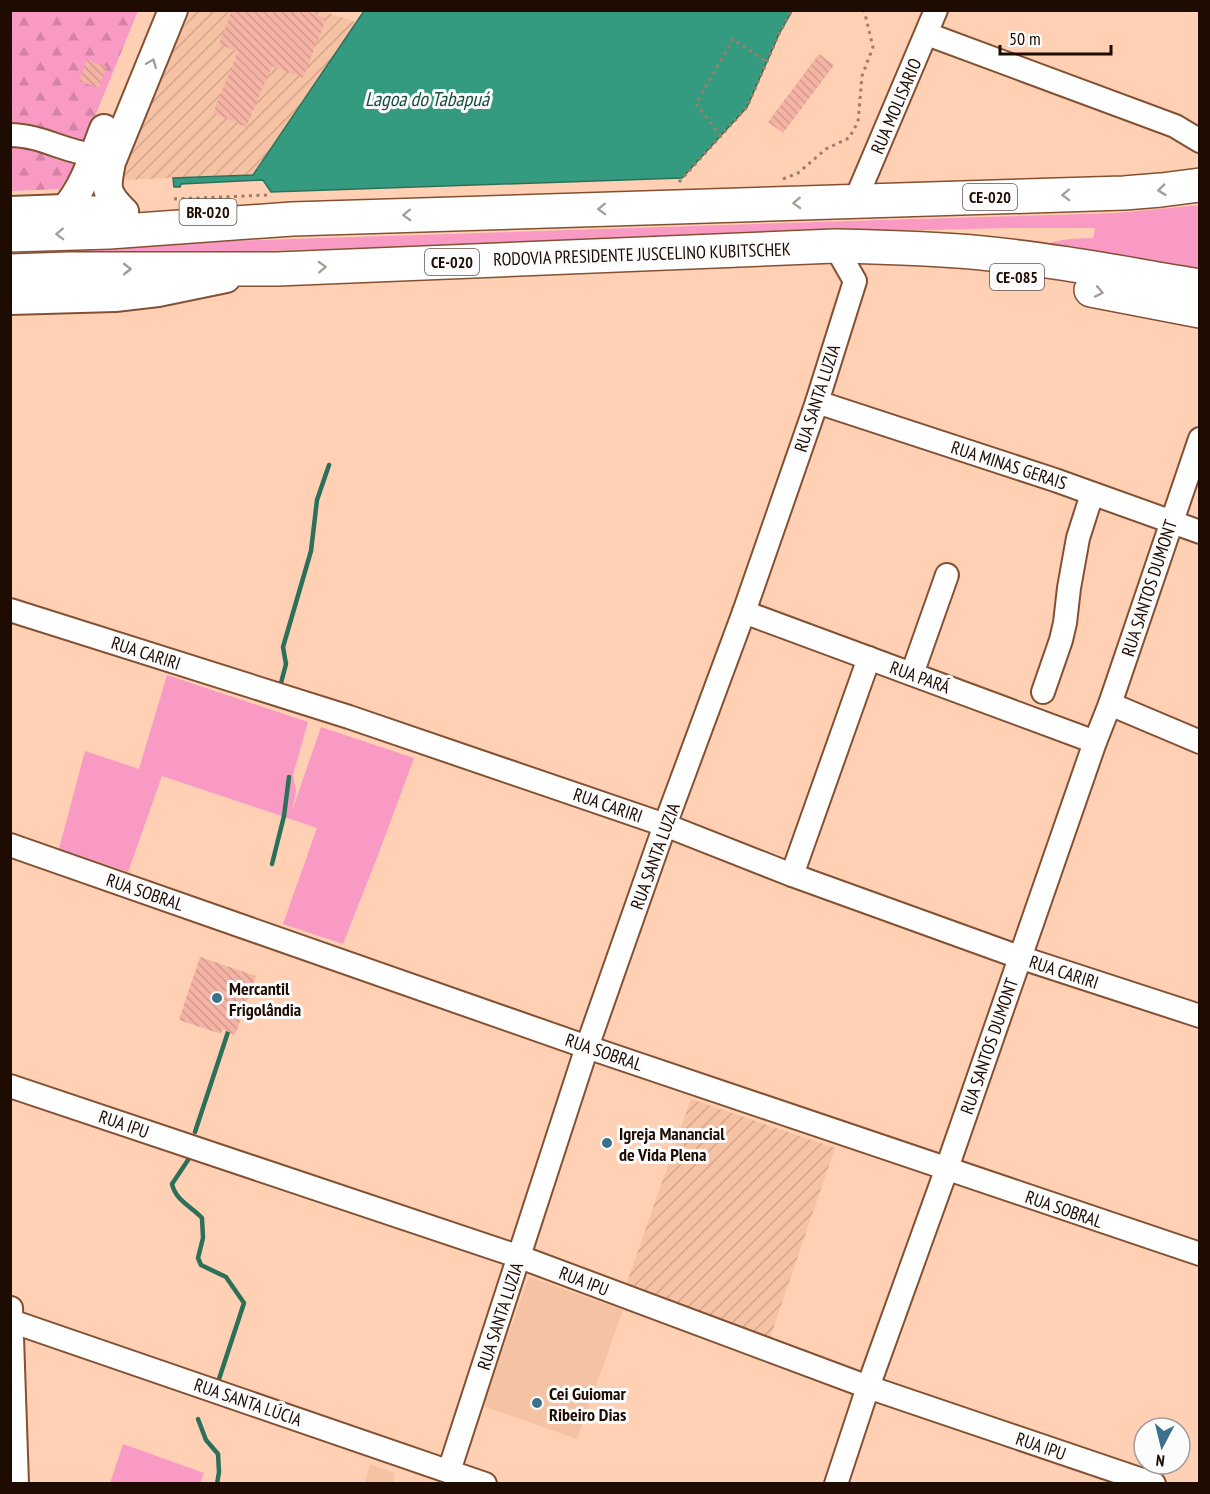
<svg xmlns="http://www.w3.org/2000/svg" width="1210" height="1494" viewBox="0 0 1210 1494" font-family="'PT Sans Narrow',sans-serif">
  <style>
    .built { fill: #f6c2a4 }
    .industrial { fill: url(#industrial-furrows) }
    .grass { fill: #f89ac4 }
    .forest { fill: url(#forest-firs) }
    .water { fill: #349b80; stroke: #2d705a; stroke-width: 1.5 }
    .lines { fill: none; stroke-linecap: round; stroke-linejoin: round }
    .stream { stroke: #2d705a; stroke-width: 4.5 }
    .building { fill: url(#building-back-hatch) }
    .minor-casing { stroke: #835132; stroke-width: 26 }
    .major-casing { stroke: #835132; stroke-width: 32 }
    .highway-casing { stroke: #835132; stroke-width: 36 }
    .path { stroke: #9f7c68; stroke-width: 3; stroke-dasharray: 3 4.5; stroke-linecap: butt }
    .minor { stroke: #fff; stroke-width: 22 }
    .major { stroke: #fff; stroke-width: 28 }
    .highway { stroke: #fff; stroke-width: 33 }
    .oneway { stroke: #a59d99 }
    .poi-dot { fill: #3b718d; stroke: #fcfcfc; stroke-width: 2 }
    .labels { text-anchor: middle; dominant-baseline: central; stroke-width: 6; stroke-linejoin: round; paint-order: stroke }
    .shield { fill: #fcfcfc; stroke: #61534c; stroke-width: 1.5 }
    .shield-label { font-size: 16px; font-weight: bold; fill: #1e0b01 }
    .street-label { font-size: 18px; fill: #1e0b01; stroke: #fcfcfc }
    .poi-label { font-size: 18px; font-weight: bold; fill: #1e0b01; stroke: #fcfcfc; text-anchor: start }
    .water-label { font-size: 20px; font-style: italic; fill: #154e3f; stroke: #fcfcfc }
  </style>
  <defs>
    <pattern id="industrial-furrows" width="10" height="10" patternUnits="userSpaceOnUse" patternTransform="scale(1.5)"><rect width="10" height="10" fill="#f6c2a4"/><path d="M-1 1l2-2M0 10L10 0M9 11l2-2" fill="none" stroke="#d2a58b"/></pattern>
    <pattern id="forest-firs" width="22" height="20" patternUnits="userSpaceOnUse" patternTransform="scale(1.5)"><rect width="22" height="20" fill="#f89ac4"/><path d="M5 1l3.5 6h-7zM16 11l3.5 6h-7z" fill="#d483a7"/></pattern>
    <pattern id="building-back-hatch" width="6" height="6" patternUnits="userSpaceOnUse" patternTransform="scale(1.5)"><rect width="6" height="6" fill="#f5b3a5"/><path d="M-1 5l2 2M0 0l6 6M5-1l2 2" fill="none" stroke="#d2998c"/></pattern>
  </defs>
  <rect width="100%" height="100%" fill="#ffd0b4"/>
  <g class="built">
    <polygon points="529,1277 623,1310 577,1439 483,1406"/>
    <polygon points="370,1464 395,1473 393,1483 365,1483"/>
  </g>
  <g class="industrial">
    <polygon points="191,11 322,11 356,22 253,175 118,180 179,33 185,25"/>
    <polygon points="691,1099 835,1148 770,1338 625,1288"/>
  </g>
  <g class="grass">
    <path d="M1200,205L1199,278L1036,250C1055,238 1072,239 1093,238L1095,228H1009L882,231L11,259L10,248L881,220L1116,213Z"/>
    <polygon points="167,675 308,722 293,775 296,791 292,811 321,727 414,758 380,850 343,944 283,924 317,828 162,776 128,872 59,849 85,751 139,769"/>
    <polygon points="123,1444 204,1473 200,1483 110,1483"/>
  </g>
  <polygon class="forest" points="10,11 138,11 84,143 57,154 76,165 60,189 11,191"/>
  <polygon class="water" points="364,11 364,10 792,11 779,34 747,107 682,178 271,192 263,180 181,184 180,187 174,187 173,178 253,175"/>
  <g class="lines">
    <g class="stream">
      <polyline points="281,683 286,664 283,647 311,551 317,500 329,465"/>
      <polyline points="272,864 284,816 289,777"/>
      <polyline points="195,1132 228,1032"/>
      <path d="M188,1160L172,1184C176,1201 191,1206 202,1218L203,1238L198,1258L201,1265L226,1277L244,1303L219,1379"/>
      <polyline points="198,1419 206,1440 218,1454 219,1472 217,1484"/>
    </g>
  </g>
  <g class="building">
    <polygon points="232,10 304,10 326,19 303,78 272,66 246,127 213,113 238,52 219,44"/>
    <polygon points="819,54 834,65 783,133 768,122"/>
    <polygon points="87,60 107,67 99,88 79,81"/>
    <polygon points="200,957 256,976 235,1035 222,1029 221,1034 179,1020"/>
  </g>
  <g class="lines">
    <defs>
      <g id="minor">
        <polyline points="927,34 1175,126 1200,141"/>
        <path d="M10,135C40,135 65,152 94,155"/>
        <polyline points="855,201 936,10"/>
        <polyline points="817,402 1055,480 1200,532"/>
        <polyline points="10,610 349,717 665,825 792,875 1019,957 1200,1016"/>
        <polyline points="744,612 1095,742"/>
        <polyline points="912,674 947,575"/>
        <polyline points="1043,692 1061,640 1065,623 1069,588 1078,538 1092,494"/>
        <polyline points="1110,704 1200,742"/>
        <polyline points="10,845 587,1047 1200,1254"/>
        <polyline points="792,875 869,658"/>
        <polyline points="10,1086 520,1257 868,1387 1154,1484"/>
        <polyline points="11,1308 17,1484"/>
        <polyline points="11,1321 485,1484"/>
        <polyline points="449,1471 587,1047 665,825 744,612 817,402 855,281 835,246"/>
        <polyline points="836,1484 868,1387 947,1168 1095,742 1110,704 1200,439"/>
      </g>
      <g id="major">
        <path d="M65,209C85,187 93,157 104,129"/>
        <polyline points="10,211 65,209 124,212"/>
        <path d="M124,212C104,192 106,188 111,162L173,10"/>
        <polyline points="10,300 115,297 158,292 226,278"/>
      </g>
      <g id="highway">
        <polyline points="10,235 109,232 292,219 1124,193 1161,190 1200,185"/>
        <path d="M10,271L69,269H277L835,246C884,247 933,248 982,253C1055,260 1127,274 1200,286"/>
        <polyline points="1091,290 1200,311"/>
      </g>
    </defs>
    <use href="#minor" class="minor-casing"/>
    <use href="#major" class="major-casing"/>
    <use href="#highway" class="highway-casing"/>
    <g class="path">
      <polyline points="721,136 696,104 733,39 767,62"/>
      <polyline points="783,179 798,173 826,149 849,138 858,122 862,76 873,47 864,10"/>
      <polyline points="679,182 747,107 779,34 792,10"/>
      <polyline points="174,199 268,195"/>
    </g>
    <use href="#minor" class="minor"/>
    <use href="#major" class="major"/>
    <use href="#highway" class="highway"/>
  </g>
  <defs><path id="oneway-chevron" d="M-2-3.5L2.5 0L-2 3.5" fill="none" stroke-width="1.6" stroke-linecap="round" stroke-linejoin="round" transform="scale(1.5)"/></defs>
  <g class="oneway">
    <use href="#oneway-chevron" transform="translate(152 63) rotate(-68)"/>
    <use href="#oneway-chevron" transform="translate(1162 190) rotate(174)"/>
    <use href="#oneway-chevron" transform="translate(1066 195) rotate(178)"/>
    <use href="#oneway-chevron" transform="translate(797 203) rotate(178)"/>
    <use href="#oneway-chevron" transform="translate(602 209) rotate(178)"/>
    <use href="#oneway-chevron" transform="translate(407 215) rotate(178)"/>
    <use href="#oneway-chevron" transform="translate(60 234) rotate(178)"/>
    <use href="#oneway-chevron" transform="translate(322 267) rotate(-2)"/>
    <use href="#oneway-chevron" transform="translate(127 269)"/>
    <use href="#oneway-chevron" transform="translate(1099 292) rotate(11)"/>
  </g>
  <g class="poi-dot">
    <circle cx="217" cy="998" r="6"/>
    <circle cx="607" cy="1143" r="6"/>
    <circle cx="537" cy="1403" r="6"/>
  </g>
  <g class="labels">
    <g class="shield">
      <rect x="963" y="184" width="54" height="26" rx="4.5"/>
      <rect x="179.5" y="199" width="57" height="26" rx="4.5"/>
      <rect x="425" y="249" width="54" height="26" rx="4.5"/>
      <rect x="990" y="264" width="54" height="26" rx="4.5"/>
    </g>
    <g class="shield-label">
      <text x="990" y="197">CE-020</text>
      <text x="208" y="212">BR-020</text>
      <text x="452" y="262">CE-020</text>
      <text x="1017" y="277">CE-085</text>
    </g>
    <g class="street-label">
      <text transform="translate(896 106) rotate(-67)">RUA MOLISARIO</text>
      <text transform="translate(642 254) rotate(-2)">RODOVIA PRESIDENTE JUSCELINO KUBITSCHEK</text>
      <text transform="translate(817 398) rotate(-72)">RUA SANTA LUZIA</text>
      <text transform="translate(1009 465) rotate(18)">RUA MINAS GERAIS</text>
      <text transform="translate(1149 588) rotate(-72)">RUA SANTOS DUMONT</text>
      <text transform="translate(146 653) rotate(18)">RUA CARIRI</text>
      <text transform="translate(920 677) rotate(20)">RUA PARÁ</text>
      <text transform="translate(608 805) rotate(19)">RUA CARIRI</text>
      <text transform="translate(655 856) rotate(-70)">RUA SANTA LUZIA</text>
      <text transform="translate(145 892) rotate(19)">RUA SOBRAL</text>
      <text transform="translate(1064 972) rotate(18)">RUA CARIRI</text>
      <text transform="translate(989 1046) rotate(-71)">RUA SANTOS DUMONT</text>
      <text transform="translate(604 1052) rotate(19)">RUA SOBRAL</text>
      <text transform="translate(124 1124) rotate(19)">RUA IPU</text>
      <text transform="translate(1064 1209) rotate(19)">RUA SOBRAL</text>
      <text transform="translate(584 1281) rotate(21)">RUA IPU</text>
      <text transform="translate(500 1316) rotate(-72)">RUA SANTA LUZIA</text>
      <text transform="translate(248 1402) rotate(19)">RUA SANTA LÚCIA</text>
      <text transform="translate(1041 1446) rotate(19)">RUA IPU</text>
    </g>
    <g class="poi-label">
      <text x="229" y="988">Mercantil<tspan x="229" dy="21">Frigolândia</tspan></text>
      <text x="619" y="1133">Igreja Manancial<tspan x="619" dy="21">de Vida Plena</tspan></text>
      <text x="549" y="1393">Cei Guiomar<tspan x="549" dy="21">Ribeiro Dias</tspan></text>
    </g>
    <g class="water-label">
      <text x="427" y="99">Lagoa do Tabapuá</text>
    </g>
  </g>
  <rect width="1210" height="1494" fill="none" stroke="#1e0b01" stroke-width="24"/>
  <g transform="translate(1162 1446) rotate(187)"><circle r="28" fill="#fcfcfc" stroke="#a39c98" stroke-width="1.5"/>
  <path d="M0-4.5L10 22L0 15L-10 22Z" fill="#3b718d"/>
  <text y="-9" font-size="16" font-weight="bold" text-anchor="middle" fill="#1e0b01">N</text>
  </g>
  <path d="M1000 45v9h111v-9" fill="none" stroke="#1e0b01" stroke-width="3"/>
  <text x="1009" y="45" font-size="18" fill="#1e0b01" stroke="#fcfcfc" stroke-width="4.5" paint-order="stroke">50 m</text>
</svg>
